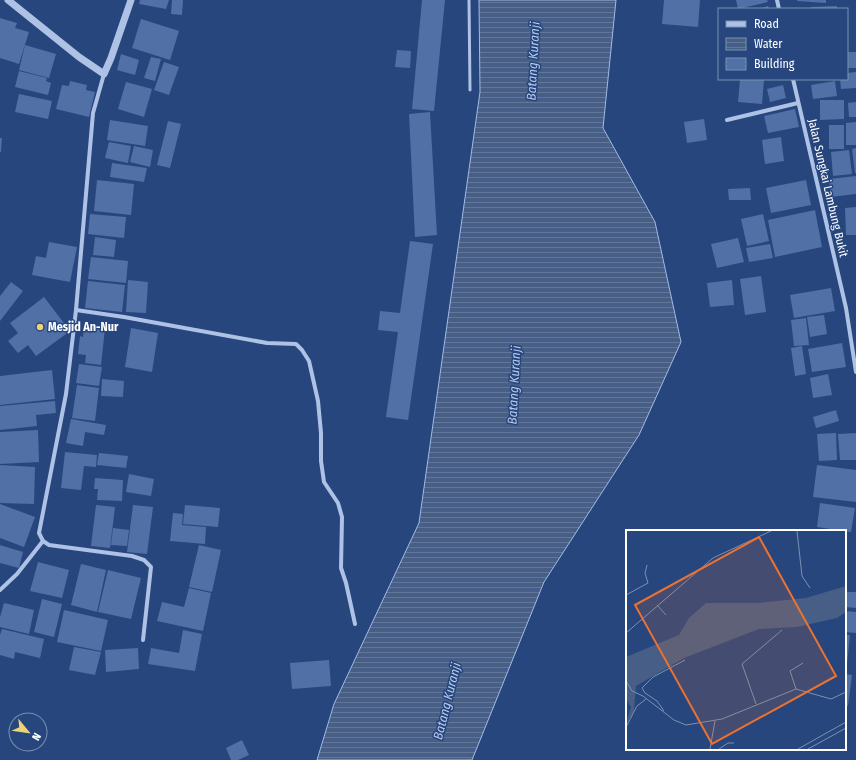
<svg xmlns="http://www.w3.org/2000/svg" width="856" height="760" viewBox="0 0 856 760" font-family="'Fira Sans Condensed',sans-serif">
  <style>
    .water { fill: url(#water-rules); stroke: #a2bce5 }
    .building { fill: #5070a6 }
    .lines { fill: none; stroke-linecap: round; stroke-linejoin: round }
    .service { stroke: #adc2e5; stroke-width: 3 }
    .minor { stroke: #adc2e5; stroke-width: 4 }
    .tertiary { stroke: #adc2e5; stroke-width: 7 }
    .poi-dot { fill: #edd373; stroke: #27467d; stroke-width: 1.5 }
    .labels { text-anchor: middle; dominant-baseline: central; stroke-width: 3; stroke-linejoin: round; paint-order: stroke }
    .street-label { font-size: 12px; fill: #fff; stroke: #27467d }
    .poi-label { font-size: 12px; font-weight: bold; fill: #fff; stroke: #27467d; text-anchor: start }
    .water-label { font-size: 13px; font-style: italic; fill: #b8ccec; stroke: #27467d }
    .inset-road { fill: none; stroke: #7d90b1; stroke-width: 1 }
    .view { fill: #eb7230; fill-opacity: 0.15; stroke: #eb7230; stroke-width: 2 }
    .inset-edge { fill: none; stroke: #fff; stroke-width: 2 }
  </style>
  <defs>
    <pattern id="water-rules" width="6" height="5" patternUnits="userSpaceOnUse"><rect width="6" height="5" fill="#475e86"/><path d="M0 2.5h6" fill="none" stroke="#637698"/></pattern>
  </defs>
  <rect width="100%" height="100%" fill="#27467d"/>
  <polygon class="water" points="479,0 616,0 603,128 655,222 681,342 639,435 544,582 472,760 317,760 334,704 419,523 480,92"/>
  <g class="building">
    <polygon points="140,0 169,0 166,9 139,4"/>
    <polygon points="172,0 183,0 182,15 171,14"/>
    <polygon points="422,0 445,0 434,111 412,109"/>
    <polygon points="664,0 700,0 698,27 662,24"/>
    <polygon points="736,0 767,0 768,2 738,9"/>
    <polygon points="797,0 826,0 826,3 797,1"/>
    <polygon points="768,6 769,9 759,9"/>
    <polygon points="837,6 837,9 811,9 811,7"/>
    <polygon points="0,18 17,23 15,28 29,32 19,64 0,58"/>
    <polygon points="141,19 179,31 170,60 132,48"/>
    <polygon points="25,45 56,54 49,78 19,70"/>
    <polygon points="397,50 411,51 410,68 395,67"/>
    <rect x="847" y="52" width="9" height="16"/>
    <polygon points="121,54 139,60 135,75 117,70"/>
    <polygon points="151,57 161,59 155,81 144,78"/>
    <polygon points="164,62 179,67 169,95 154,90"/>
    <polygon points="19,71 47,78 46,81 51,83 48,95 15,87"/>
    <polygon points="856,72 856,88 841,89 840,79 847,79 847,73"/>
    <polygon points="740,79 764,80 762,104 738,102"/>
    <polygon points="70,81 87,85 86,90 95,92 89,117 56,109 62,85 69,86"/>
    <polygon points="835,81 837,96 813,99 811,85"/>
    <polygon points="126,82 152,89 144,117 118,109"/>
    <polygon points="783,85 786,98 770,102 767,89"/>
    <polygon points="19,94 52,101 48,119 15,112"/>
    <polygon points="820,100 844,100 844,119 820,120"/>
    <polygon points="856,102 856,117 849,117 848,103"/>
    <polygon points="795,109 799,127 768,133 764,116"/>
    <polygon points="430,112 437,235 415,237 409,114"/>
    <polygon points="704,119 707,140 687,143 684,122"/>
    <polygon points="110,120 148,126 145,146 107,140"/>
    <polygon points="168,121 181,124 170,168 157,165"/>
    <polygon points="856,122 856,145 846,145 846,123"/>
    <rect x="829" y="125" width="15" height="24"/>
    <polygon points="781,137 784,161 765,164 762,140"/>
    <polygon points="0,138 2,138 1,152 0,152"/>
    <polygon points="109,142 131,146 128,163 105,158"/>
    <polygon points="134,146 153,150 150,167 130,162"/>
    <polygon points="856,148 856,173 855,173 852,149"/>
    <polygon points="849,150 852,174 833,176 831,152"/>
    <polygon points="112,163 147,168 144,182 110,177"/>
    <polygon points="856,176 856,194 831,197 829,179"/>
    <polygon points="97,180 134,184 131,215 94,211"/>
    <polygon points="806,180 811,205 771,213 766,188"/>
    <polygon points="750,188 751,200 729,200 728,189"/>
    <polygon points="856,207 856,235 846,235 845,208"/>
    <polygon points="815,210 822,247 775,257 768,220"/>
    <polygon points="90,214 126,217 124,238 88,234"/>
    <polygon points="763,214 769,241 747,246 741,219"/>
    <polygon points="95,237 116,240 114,257 93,255"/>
    <polygon points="738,238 744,262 717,268 711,244"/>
    <polygon points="410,241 433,244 408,420 386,417 398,332 378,330 380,311 400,313"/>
    <polygon points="49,242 77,247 70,282 32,275 36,256 46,258"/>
    <polygon points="770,244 773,258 749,262 746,248"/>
    <polygon points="91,257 128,261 126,283 88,279"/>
    <polygon points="761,276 766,312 745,315 740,279"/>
    <polygon points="128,280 148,282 146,313 126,312"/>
    <polygon points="732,280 734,305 710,307 707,283"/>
    <polygon points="88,281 125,285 122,312 85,308"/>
    <polygon points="11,282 23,291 0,321 0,296"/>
    <polygon points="831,288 835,311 794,318 790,295"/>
    <polygon points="44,297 70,331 36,356 28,345 18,353 8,341 18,333 10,323"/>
    <polygon points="824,315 827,334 810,337 807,317"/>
    <polygon points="806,318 809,345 794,346 791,320"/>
    <polygon points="84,326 105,329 101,365 85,363 86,355 78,354 80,336 83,337"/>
    <polygon points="131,328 158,333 152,372 125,367"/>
    <polygon points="842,343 846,367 812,372 808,349"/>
    <polygon points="802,346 806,374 795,376 791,348"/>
    <polygon points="79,364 102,367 99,386 76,383"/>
    <polygon points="52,370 55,399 0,405 0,376"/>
    <polygon points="828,374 832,395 813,398 810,378"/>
    <polygon points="102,379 124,381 123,397 101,396"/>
    <polygon points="77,385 99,388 95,421 72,418"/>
    <polygon points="55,401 56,413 36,415 37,426 0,430 0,406"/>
    <polygon points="836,410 839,421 816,428 813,417"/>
    <polygon points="71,419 106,425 104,435 85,432 83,446 66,443"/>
    <polygon points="38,430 39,462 0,464 0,432"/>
    <polygon points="836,433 837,460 819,461 817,434"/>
    <polygon points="856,433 856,460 840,460 838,434"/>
    <polygon points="65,452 97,455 96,467 84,466 81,490 61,488"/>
    <polygon points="99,453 128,456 126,468 97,465"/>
    <polygon points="0,465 35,467 34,504 0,503"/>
    <polygon points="817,465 856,470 856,502 813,497"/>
    <polygon points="129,474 154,479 151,496 126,492"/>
    <polygon points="95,478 123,480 122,501 97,500 98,489 94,489"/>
    <polygon points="820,503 855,508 851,532 817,527"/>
    <polygon points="0,504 35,517 24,547 0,538"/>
    <polygon points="96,505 115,507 110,548 91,546"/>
    <polygon points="133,505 153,507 147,554 127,552"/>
    <polygon points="185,505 220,508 218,527 183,524"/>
    <polygon points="173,513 183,514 182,525 206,527 205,544 170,541"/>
    <polygon points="113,528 129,530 127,546 111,545"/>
    <polygon points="0,545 23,552 19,568 0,563"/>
    <polygon points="199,545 221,550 212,592 189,587"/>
    <polygon points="38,562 69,570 62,598 30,591"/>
    <polygon points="81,564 106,570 97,612 71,605"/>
    <polygon points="108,570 141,578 131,619 98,612"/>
    <polygon points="189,588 211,593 203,631 157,621 162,602 184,607"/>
    <polygon points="845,592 856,592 856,608 845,607"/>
    <polygon points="42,599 62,604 54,637 34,632"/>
    <polygon points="4,603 34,610 29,634 0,627 0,617"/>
    <polygon points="64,610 108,620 101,651 57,642"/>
    <polygon points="845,611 856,612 856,633 845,632"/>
    <polygon points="2,629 44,639 40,658 15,652 14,659 0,655 0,635"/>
    <polygon points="183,630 202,634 195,671 148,664 151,648 179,653"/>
    <polygon points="845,635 850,635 847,664 845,663"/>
    <polygon points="74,647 101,652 95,675 69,670"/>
    <polygon points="138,648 139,669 106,672 105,650"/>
    <polygon points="329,660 331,686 292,689 290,663"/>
    <polygon points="845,674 852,675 848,706 845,706"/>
    <polygon points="242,740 249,755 238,760 231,760 226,748"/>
  </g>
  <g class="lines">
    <polyline class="service" points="469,0 470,90"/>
    <g class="minor">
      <polyline points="777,0 779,9"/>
      <polyline points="104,74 93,113 76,310 66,394 39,533 43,541 49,545 132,556 144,560 151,567 143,640"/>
      <polyline points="793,79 846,308 856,372"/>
      <polyline points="727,120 798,103"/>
      <polyline points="76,310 124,317 267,343 296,344 302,350 309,361 318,401 321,433 321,461 324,482 338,503 342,517 341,568 346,583 355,624"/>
      <polyline points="0,590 17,574 43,541"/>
    </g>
    <polyline class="tertiary" points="8,0 79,57 104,74 111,58 131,0"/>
  </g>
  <circle class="poi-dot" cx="40" cy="327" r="4"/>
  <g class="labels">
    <g class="street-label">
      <text transform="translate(828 188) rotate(77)">Jalan Sungkai Lambung Bukit</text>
    </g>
    <g class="poi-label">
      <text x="48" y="327">Mesjid An-Nur</text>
    </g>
    <g class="water-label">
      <text transform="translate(533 61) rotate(-87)">Batang Kuranji</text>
      <text transform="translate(514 385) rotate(-87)">Batang Kuranji</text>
      <text transform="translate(447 701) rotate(-76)">Batang Kuranji</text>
    </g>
  </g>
  <g transform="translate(626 530)">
    <rect width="220" height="220" fill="#27467d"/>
    <path d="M220,56V82L211,88L171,97L133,99L58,128L10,156L8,181L0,194L5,177L0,169V127L53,105L63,88L80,73H132L180,68Z" fill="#475e86"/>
    <path class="inset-road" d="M171,1L176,46L184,58M0,65L22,53L19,43L21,35M31,75L40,85M0,103L87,28L145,1M0,151L6,161L17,166L48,190L60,195L96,189L170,159L205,169L220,162M170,159L164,141L177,133M130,174L116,134L156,100M38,181L31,171L19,163L16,158L27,147L59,130M0,197L11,176L20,169M84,219L89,191M93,219L102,213H108M172,219L220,192M182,219L220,198"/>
    <path class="view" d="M133,7L210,146L86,214L9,75Z"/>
    <rect width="220" height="220" class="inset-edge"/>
  </g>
  <rect x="718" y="8" width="130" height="72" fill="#27467d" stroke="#7d90b1"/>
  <rect x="726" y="21" width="20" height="6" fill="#adc2e5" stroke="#7d90b1"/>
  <text x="754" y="28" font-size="12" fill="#ffffff">Road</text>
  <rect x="726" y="38" width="20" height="12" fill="url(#water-rules)" stroke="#7d90b1"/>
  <text x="754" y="48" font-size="12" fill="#ffffff">Water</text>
  <rect x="726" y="58" width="20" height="12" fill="#5070a6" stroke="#7d90b1"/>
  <text x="754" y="68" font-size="12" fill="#ffffff">Building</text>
  <g transform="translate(28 732) rotate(119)"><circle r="19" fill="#27467d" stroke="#7d90b1"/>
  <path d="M0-3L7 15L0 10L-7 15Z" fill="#edd373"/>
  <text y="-6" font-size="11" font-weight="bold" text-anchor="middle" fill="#ffffff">N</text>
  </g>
</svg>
